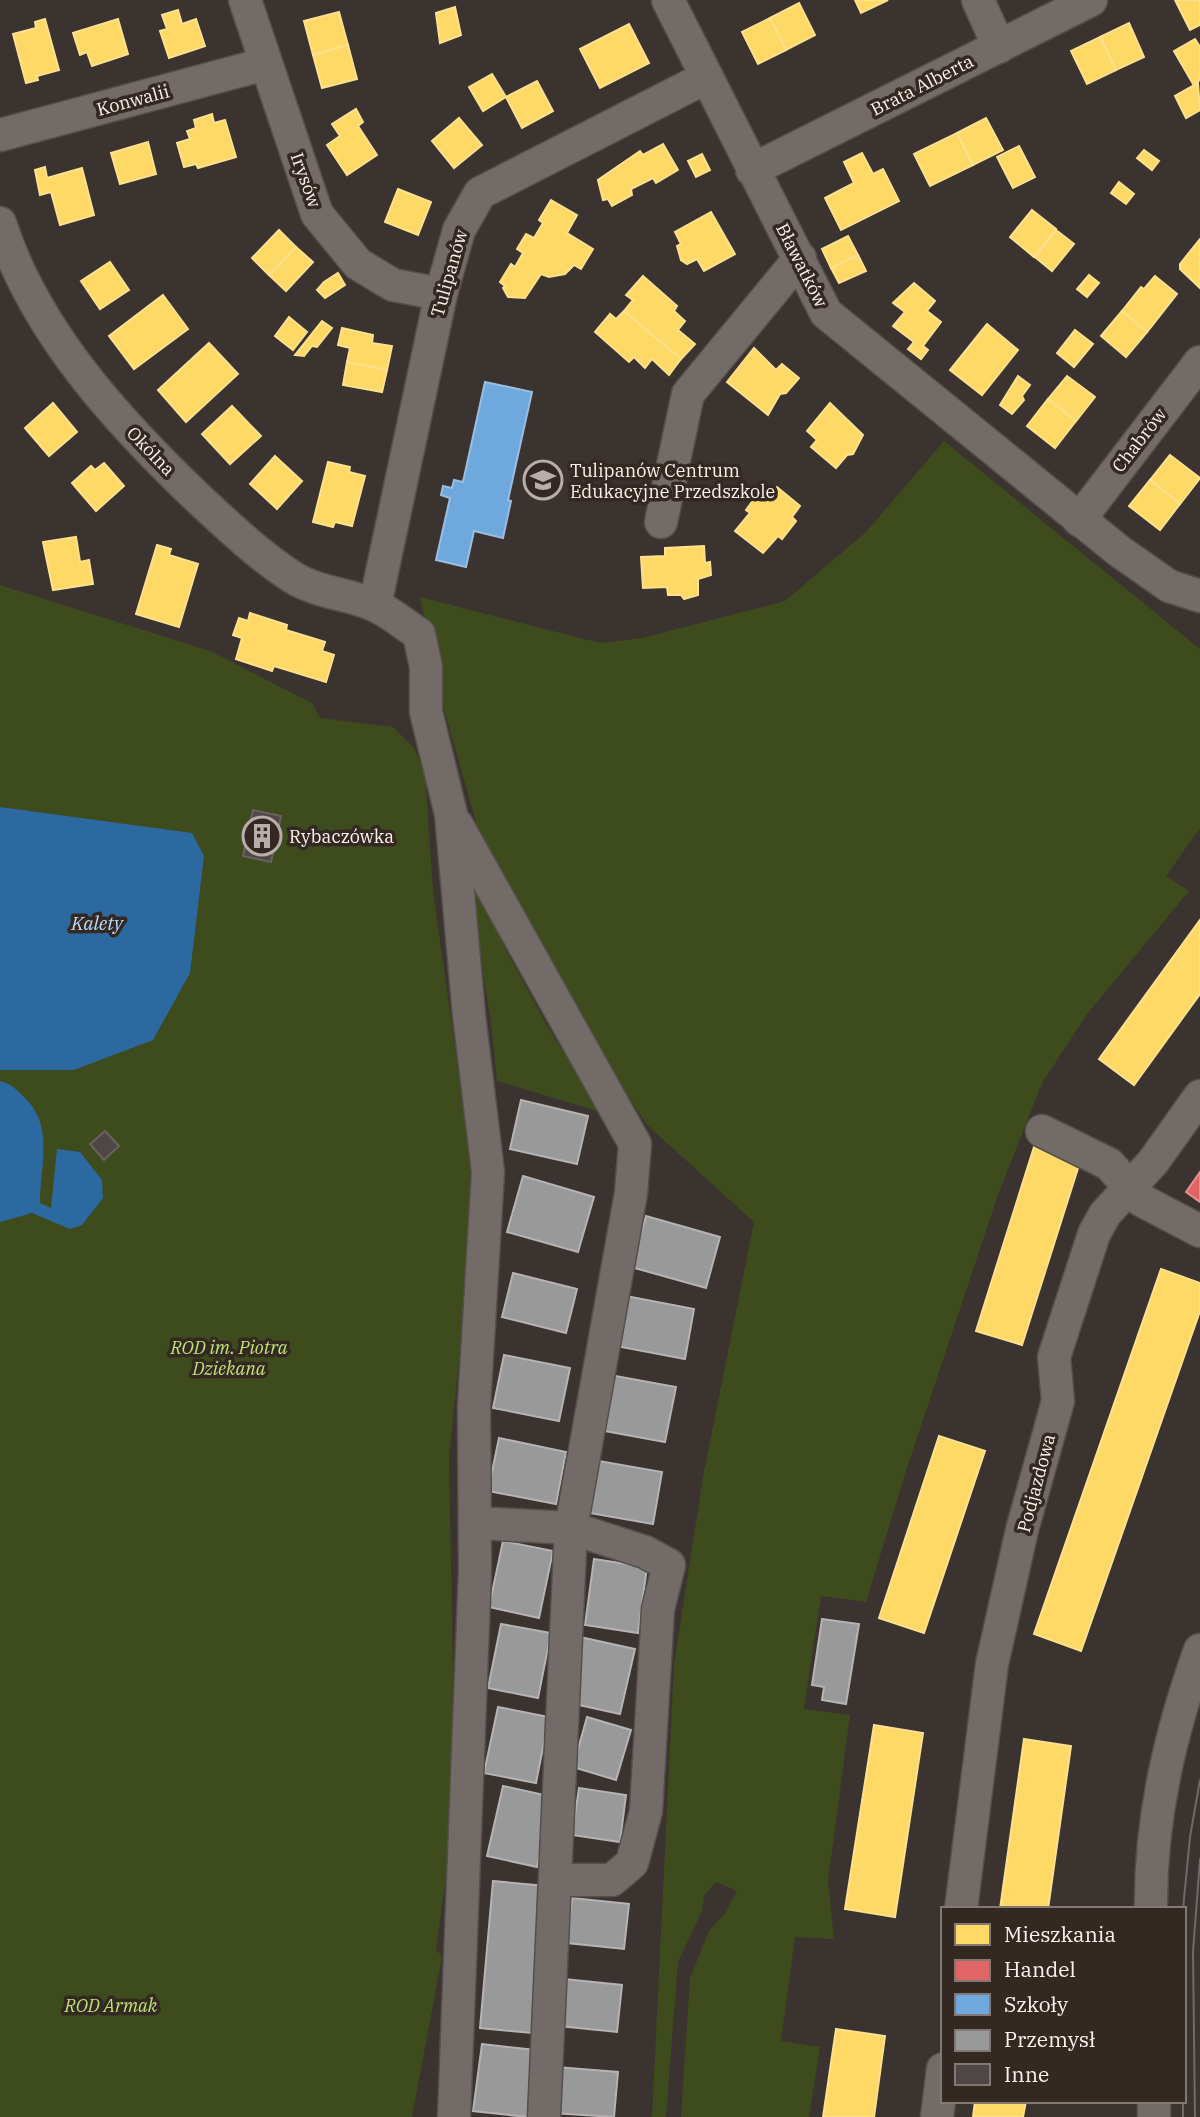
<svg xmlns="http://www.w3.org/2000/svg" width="1200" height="2117" viewBox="0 0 1200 2117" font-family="'IBM Plex Serif',serif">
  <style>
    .green { fill: #3e4b1c }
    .water { fill: #2c69a0 }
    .homes { fill: #ffd966; stroke: #fee08e; stroke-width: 2 }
    .shops { fill: #e06666; stroke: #e8908e; stroke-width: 2 }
    .schools { fill: #6fa8dc; stroke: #99bee1; stroke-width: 2 }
    .industry { fill: #999; stroke: #b6b3b2; stroke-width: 2 }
    .building { fill: #4e4745; stroke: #69625f; stroke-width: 2 }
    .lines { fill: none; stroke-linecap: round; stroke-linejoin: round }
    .minor-casing { stroke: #554f4c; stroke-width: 35 }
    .minor { stroke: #726b68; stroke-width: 32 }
    .tram { stroke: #706967; stroke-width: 2 }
    .labels { text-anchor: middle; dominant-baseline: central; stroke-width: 7; stroke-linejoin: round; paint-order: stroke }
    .street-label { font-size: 18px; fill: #faf1ed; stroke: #342822 }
    .poi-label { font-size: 18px; fill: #faf1ed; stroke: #342822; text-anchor: start }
    .park-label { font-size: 18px; font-style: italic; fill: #bfe472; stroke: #342822 }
    .water-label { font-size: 19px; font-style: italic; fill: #badbfd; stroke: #342822 }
  </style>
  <rect width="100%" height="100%" fill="#3b3330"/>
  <g class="green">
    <polygon points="944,441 1200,649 1200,828 1166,876 1189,891 1088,1013 1042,1083 998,1195 905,1474 866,1602 821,1596 804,1709 850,1715 828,1881 834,1939 795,1937 781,2041 820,2047 809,2117 681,2117 690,1978 709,1931 725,1913 737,1891 716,1882 704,1895 702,1911 678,1962 666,2117 652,2117 674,1664 703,1477 754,1222 647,1125 550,976 487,861 444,709 420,597 600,643 642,638 785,601 866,532"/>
    <polygon points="0,585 210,651 312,703 320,718 393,727 414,748 425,773 433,891 476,1197 449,1457 453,1669 450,1848 436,1949 442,1957 412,2117 0,2117"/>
    <polygon points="465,863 506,950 549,1029 600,1112 497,1081 491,1022"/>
  </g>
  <g class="water">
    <polygon points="0,807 192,833 204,856 190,973 153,1040 74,1070 0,1070"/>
    <path d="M0,1081C12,1084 17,1090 26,1099C54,1127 40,1167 40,1203L51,1208L57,1149L80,1152L102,1180L103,1198L82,1225L70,1229L32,1213L0,1222Z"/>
  </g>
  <g class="homes">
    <polygon points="855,0 888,0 861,13"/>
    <polygon points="1175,0 1200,0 1200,25 1190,30"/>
    <polygon points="799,3 815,35 786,50 770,18"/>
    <polygon points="455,7 461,35 440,43 436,13"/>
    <polygon points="178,10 182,24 196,19 205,46 169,58 160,31 167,29 162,15"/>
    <polygon points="339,12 348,45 313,55 304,21"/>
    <polygon points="770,18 786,50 758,64 742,32"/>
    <polygon points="45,19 59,70 37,76 38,80 26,83 13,34 36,28 35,22"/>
    <polygon points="118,19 128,54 92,66 87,52 80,55 73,33"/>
    <polygon points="1129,23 1144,57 1116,70 1100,37"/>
    <polygon points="629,24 649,63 600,88 580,49"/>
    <polygon points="1100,37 1116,70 1087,84 1071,51"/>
    <polygon points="1195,39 1200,47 1200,80 1193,84 1174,51"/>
    <polygon points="348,45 357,79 322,88 313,55"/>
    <polygon points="492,74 506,97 483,111 469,87"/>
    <polygon points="537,81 553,111 522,128 506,97"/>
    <polygon points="1198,83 1200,110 1186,118 1175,96"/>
    <polygon points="356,109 363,122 358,126 377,155 347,175 327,145 340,136 332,124"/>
    <polygon points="212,114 214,123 225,120 236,157 198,168 196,164 184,167 177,143 190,139 187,131 196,128 194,120"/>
    <polygon points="459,118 482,145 454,168 432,141"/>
    <polygon points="986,118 1003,150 973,165 957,133"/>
    <polygon points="957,133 973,165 930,186 914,154"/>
    <polygon points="148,142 156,174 120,184 111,153"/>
    <polygon points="663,144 678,170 656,183 653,178 631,189 632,195 612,206 608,199 603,200 598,180 640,151 643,155"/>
    <polygon points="1019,146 1035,177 1013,188 997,157"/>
    <polygon points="1144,150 1159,161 1152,170 1137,158"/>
    <polygon points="862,153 873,174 883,169 899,201 841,230 825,198 854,183 844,162"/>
    <polygon points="702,154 710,170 696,177 688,161"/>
    <polygon points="45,167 47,178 82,168 94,215 60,225 51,192 40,195 35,170"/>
    <polygon points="1119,182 1134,194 1126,204 1111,193"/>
    <polygon points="398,189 431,202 418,235 385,222"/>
    <polygon points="551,200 577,215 567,233 593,249 581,269 574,265 565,274 549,277 541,274 525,298 508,297 503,288 505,286 500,282 511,264 515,267 523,253 517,249 526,234 534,238 543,223 539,220"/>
    <polygon points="1032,210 1056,229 1034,257 1010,237"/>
    <polygon points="711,212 735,254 704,271 697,259 687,264 681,260 677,246 681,244 675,232"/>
    <polygon points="279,230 296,247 269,275 252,258"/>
    <polygon points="1056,230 1074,244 1052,271 1035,257"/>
    <polygon points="848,236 858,255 831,268 822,249"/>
    <polygon points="1200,239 1200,288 1180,269 1180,264"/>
    <polygon points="296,247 313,262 286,291 269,275"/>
    <polygon points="858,255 866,271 839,283 831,268"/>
    <polygon points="110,262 129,290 100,309 81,281"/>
    <polygon points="338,273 345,285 325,298 317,290 324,282"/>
    <polygon points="1089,275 1099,283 1087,297 1077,289"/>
    <polygon points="643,276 677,306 674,311 685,321 678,330 695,344 681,359 624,311 633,300 626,295"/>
    <polygon points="1155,276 1177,294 1147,332 1122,311 1141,287 1144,289"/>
    <polygon points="914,283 935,301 927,311 941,322 923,346 928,350 921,359 908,349 914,342 893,326 905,312 893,303"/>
    <polygon points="163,295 188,329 134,369 109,336"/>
    <polygon points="624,311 681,359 669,375 652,359 645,368 634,357 629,362 595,332 610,314 616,319"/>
    <polygon points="1122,311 1147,332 1126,357 1101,336"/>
    <polygon points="289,317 307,332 293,350 275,336"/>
    <polygon points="322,321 332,328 317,347 312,346 304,356 295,355"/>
    <polygon points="987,324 1018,350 982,395 950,370"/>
    <polygon points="342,328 373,335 372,343 392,346 387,370 347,362 350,348 338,345"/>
    <polygon points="1075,330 1093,344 1074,367 1057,353"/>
    <polygon points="209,343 238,374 186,422 158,390"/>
    <polygon points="754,348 776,370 782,364 799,378 786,393 780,394 768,415 727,382"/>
    <polygon points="347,362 387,370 382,392 343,385"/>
    <polygon points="1018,376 1030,385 1022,396 1024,400 1012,414 1000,405"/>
    <polygon points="1067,376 1095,397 1076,421 1048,399"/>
    <polygon points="1048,399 1076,421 1055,448 1027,426"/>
    <polygon points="53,403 77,432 49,456 25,428"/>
    <polygon points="830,403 863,435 853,454 847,455 836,468 811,447 817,440 807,431"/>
    <polygon points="232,406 261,436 230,464 202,434"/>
    <polygon points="1170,455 1200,478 1180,504 1150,480"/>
    <polygon points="275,456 302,481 277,509 250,484"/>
    <polygon points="328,462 350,467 349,472 365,476 352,526 335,522 333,527 313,522"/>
    <polygon points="104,463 124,486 96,511 72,483 91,466 95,470"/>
    <polygon points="1150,480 1180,504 1160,530 1129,506"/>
    <polygon points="761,483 772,492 777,487 800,506 792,517 796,521 782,539 778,536 763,553 735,531 750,513 746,510 754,499 748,493 752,494"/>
    <polygon points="76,537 80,562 89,560 93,584 53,590 43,542"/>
    <polygon points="157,545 171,549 169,555 198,564 179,627 136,614"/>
    <polygon points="704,546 705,563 710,562 711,575 698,579 698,595 684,599 681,595 668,595 667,587 643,588 641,557 665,556 665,548"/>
    <polygon points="250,613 287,625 286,630 325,642 322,651 334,655 326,682 274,666 272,671 236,659 242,638 233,635 239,618 248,621"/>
    <polygon points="1200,920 1200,994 1134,1085 1099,1059"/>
    <polygon points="1034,1147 1080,1162 1022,1345 976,1331"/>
    <polygon points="1161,1269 1200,1283 1200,1311 1081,1651 1034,1634"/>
    <polygon points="939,1436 985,1451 924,1633 879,1618"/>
    <polygon points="874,1725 923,1733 895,1917 845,1909"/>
    <polygon points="1024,1739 1071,1746 1048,1909 1000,1909"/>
    <polygon points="836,2029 885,2036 874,2117 823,2117"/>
    <polygon points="975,2101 1026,2101 1023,2117 973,2117"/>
  </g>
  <polygon class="shops" points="1200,1172 1200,1202 1186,1192"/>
  <polygon class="schools" points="485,382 532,392 508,500 511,501 503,538 474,531 466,567 436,560 450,498 441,495 443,486 452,488 454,480 463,482"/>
  <g class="industry">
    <polygon points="521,1100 588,1116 577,1164 510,1149"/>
    <polygon points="523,1176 594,1197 578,1252 507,1232"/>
    <polygon points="646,1216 720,1237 706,1288 631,1267"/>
    <polygon points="513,1273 577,1289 566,1333 502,1317"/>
    <polygon points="626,1296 694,1309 685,1359 616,1346"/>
    <polygon points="504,1355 570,1368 559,1421 493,1408"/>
    <polygon points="610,1375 676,1387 665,1442 599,1430"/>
    <polygon points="499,1438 566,1452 556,1504 488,1491"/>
    <polygon points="593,1460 662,1472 653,1524 584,1512"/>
    <polygon points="503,1541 553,1551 539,1618 489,1607"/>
    <polygon points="594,1559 647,1567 638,1633 585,1625"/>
    <polygon points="822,1619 859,1624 846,1704 822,1700 824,1687 812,1685"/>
    <polygon points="501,1624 551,1633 538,1698 488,1688"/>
    <polygon points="580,1637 635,1649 620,1714 565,1702"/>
    <polygon points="498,1707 549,1717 536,1783 484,1773"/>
    <polygon points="587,1717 631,1730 616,1780 573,1767"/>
    <polygon points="503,1786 553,1797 537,1867 487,1856"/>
    <polygon points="579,1788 626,1795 620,1842 572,1835"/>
    <polygon points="493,1881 546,1886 532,2033 480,2028"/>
    <polygon points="572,1898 629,1904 624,1949 567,1943"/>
    <polygon points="564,1979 622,1985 617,2032 559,2026"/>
    <polygon points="482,2044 535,2050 527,2117 473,2111"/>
    <polygon points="556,2067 618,2072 614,2117 553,2113"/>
  </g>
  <g class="building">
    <polygon points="253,810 281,816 271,862 243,856"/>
    <polygon points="105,1131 119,1146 104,1160 90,1144"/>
  </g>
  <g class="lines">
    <defs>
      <g id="minor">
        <polyline points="245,0 317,214 358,264 393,285 441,294"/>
        <polyline points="668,0 826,313 1119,551 1169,586 1200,596"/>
        <polyline points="978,0 999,47"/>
        <polyline points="0,135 265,64"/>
        <polyline points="752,170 1091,0"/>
        <path d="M0,223C35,332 119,423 200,500C229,527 261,557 294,578C319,593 349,594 374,605C390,612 405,625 419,634L426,667V712L451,814L469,1015L488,1172L474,1406L475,1571L454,2117"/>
        <polyline points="1079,520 1200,362"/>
        <polyline points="661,522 688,394 800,258"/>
        <polyline points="375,605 441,294 459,230 480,193 707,77"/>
        <polyline points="457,825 635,1144 631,1193 571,1528 544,2117"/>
        <polyline points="1042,1131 1109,1164 1141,1200 1200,1231"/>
        <polyline points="475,1523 571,1528 645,1552 669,1565 658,1609 646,1811 632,1863 612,1880 556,1880"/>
        <polyline points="961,1909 992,1664 1022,1530 1058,1401 1054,1357 1094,1234 1105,1214 1153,1162 1200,1096"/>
        <path d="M1151,1909C1150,1819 1170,1734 1200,1650"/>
        <polyline points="1154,2101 1154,2117"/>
        <polyline points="937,2117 943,2069"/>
      </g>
    </defs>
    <use href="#minor" class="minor-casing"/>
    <use href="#minor" class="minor"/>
    <g class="tram">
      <polyline points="1183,1909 1190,1837 1200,1780"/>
      <polyline points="1183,2101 1183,2117"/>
      <polyline points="1195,2117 1193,1952 1200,1859"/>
    </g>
  </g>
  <defs>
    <symbol id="school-ring" viewBox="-11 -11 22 22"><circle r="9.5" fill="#342822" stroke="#b7aeab" stroke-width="1.5"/><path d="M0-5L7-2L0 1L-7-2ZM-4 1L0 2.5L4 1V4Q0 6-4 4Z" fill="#b7aeab"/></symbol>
    <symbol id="building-ring" viewBox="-11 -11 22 22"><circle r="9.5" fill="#342822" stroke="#b7aeab" stroke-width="1.5"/><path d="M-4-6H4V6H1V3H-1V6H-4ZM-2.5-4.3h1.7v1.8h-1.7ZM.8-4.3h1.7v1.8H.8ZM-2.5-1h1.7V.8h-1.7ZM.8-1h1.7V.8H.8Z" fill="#b7aeab"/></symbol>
  </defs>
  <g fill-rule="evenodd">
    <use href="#school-ring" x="521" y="458" width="44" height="44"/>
    <use href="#building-ring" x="240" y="814" width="44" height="44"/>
  </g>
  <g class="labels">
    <g class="street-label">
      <text transform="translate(922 85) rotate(-27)">Brata Alberta</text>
      <text transform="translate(133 100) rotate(-15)">Konwalii</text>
      <text transform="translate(306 180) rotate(70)">Irysów</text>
      <text transform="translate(802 265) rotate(63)">Bławatków</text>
      <text transform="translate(449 273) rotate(-74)">Tulipanów</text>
      <text transform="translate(1139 440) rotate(-52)">Chabrów</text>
      <text transform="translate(151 451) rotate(46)">Okólna</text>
      <text transform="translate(1036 1483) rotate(-75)">Podjazdowa</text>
    </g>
    <g class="poi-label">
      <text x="570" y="470">Tulipanów Centrum<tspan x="570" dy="21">Edukacyjne Przedszkole</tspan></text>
      <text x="289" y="836">Rybaczówka</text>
    </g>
    <g class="park-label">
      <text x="229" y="1347">ROD im. Piotra<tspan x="229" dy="21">Dziekana</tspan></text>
      <text x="111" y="2005">ROD Armak</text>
    </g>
    <g class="water-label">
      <text x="97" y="923">Kalety</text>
    </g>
  </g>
  <rect x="941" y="1907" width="245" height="196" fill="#342822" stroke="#837873" stroke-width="2"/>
  <rect x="955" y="1924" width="35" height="21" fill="#ffd966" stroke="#837873" stroke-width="2"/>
  <text x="1004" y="1942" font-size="21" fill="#faf1ed">Mieszkania</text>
  <rect x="955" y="1960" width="35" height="21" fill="#e06666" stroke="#837873" stroke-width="2"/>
  <text x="1004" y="1977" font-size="21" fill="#faf1ed">Handel</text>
  <rect x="955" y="1994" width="35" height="21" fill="#6fa8dc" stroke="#837873" stroke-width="2"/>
  <text x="1004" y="2012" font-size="21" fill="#faf1ed">Szkoły</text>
  <rect x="955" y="2030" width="35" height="21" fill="#999999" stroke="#837873" stroke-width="2"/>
  <text x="1004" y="2047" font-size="21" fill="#faf1ed">Przemysł</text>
  <rect x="955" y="2064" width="35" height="21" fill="#4e4745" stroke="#837873" stroke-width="2"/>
  <text x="1004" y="2082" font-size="21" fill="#faf1ed">Inne</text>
</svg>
